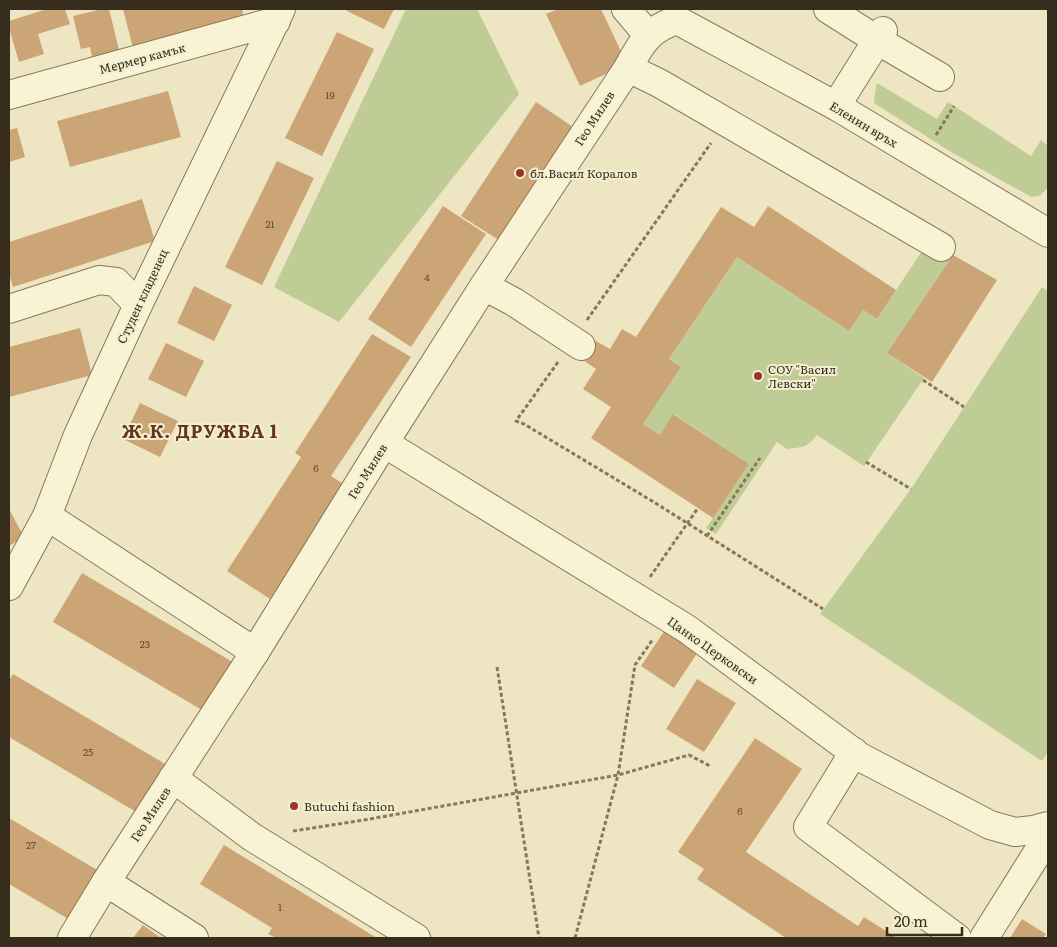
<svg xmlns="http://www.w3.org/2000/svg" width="1057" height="947" viewBox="0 0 1057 947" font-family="Literata,serif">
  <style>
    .green { fill: #bfcc96 }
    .building { fill: #cca577 }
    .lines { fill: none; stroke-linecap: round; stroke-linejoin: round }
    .minor-casing { stroke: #887859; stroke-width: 30 }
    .path { stroke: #887859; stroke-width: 3; stroke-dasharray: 4 2.5; stroke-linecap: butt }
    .minor { stroke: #f9f3d5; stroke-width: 28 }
    .poi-dot { fill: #973629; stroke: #f5efd1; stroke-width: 2 }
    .labels { text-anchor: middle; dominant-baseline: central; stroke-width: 4; stroke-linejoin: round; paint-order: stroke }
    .number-label { font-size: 10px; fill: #5c4b34 }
    .street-label { font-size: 12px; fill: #372d1d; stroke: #f5efd1 }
    .poi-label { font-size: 12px; fill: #372d1d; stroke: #f5efd1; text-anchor: start }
    .district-label { font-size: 18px; font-weight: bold; letter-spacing: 1px; fill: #64351d; stroke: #f5efd1 }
  </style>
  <rect width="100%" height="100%" fill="#eee6c2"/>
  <g class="green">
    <polygon points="406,9 477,9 519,94 339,322 274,287"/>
    <polygon points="877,83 937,119 948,102 1031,156 1041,140 1048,146 1048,188 1039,196 1031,197 951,152 874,103 875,93"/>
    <path d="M930,239L953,255L887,353L924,378L864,466L817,435C807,448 803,447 787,449L777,442L716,534L706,528L749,464L674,414L660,435L643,424L681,367L669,359L737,257L849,331L863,310L877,319Z"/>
    <polygon points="1042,287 1048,291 1048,752 1042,761 820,614 911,489"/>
  </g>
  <g class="building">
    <polygon points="47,9 65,9 70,24 38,34 44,54 19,62 9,28 9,21"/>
    <polygon points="102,9 109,9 119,50 92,57 90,47 81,49 73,16"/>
    <polygon points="123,9 242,9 244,18 133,48"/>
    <polygon points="348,9 394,9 384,29 347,11"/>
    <polygon points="558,9 601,9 627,64 580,86 546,14"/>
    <polygon points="337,32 374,49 322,156 285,138"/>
    <polygon points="168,91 181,137 70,167 57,121"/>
    <polygon points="536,102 579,131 505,244 461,216"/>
    <polygon points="17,128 25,157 9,162 9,130"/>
    <polygon points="277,161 314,178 262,285 225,267"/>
    <polygon points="142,199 155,241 13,287 9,273 9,242"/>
    <polygon points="443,206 486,234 411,347 368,319"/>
    <polygon points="768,206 896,290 877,319 863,310 849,331 737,257 669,359 681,367 643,424 660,435 673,414 749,464 713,518 591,438 611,407 583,389 596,369 583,360 596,341 610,349 622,329 636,337 721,207 754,227"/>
    <polygon points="953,255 997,280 932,382 887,353"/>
    <polygon points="194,286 232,305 214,341 177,323"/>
    <polygon points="80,328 92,375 9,397 9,347"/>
    <polygon points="372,334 411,357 331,476 345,485 270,599 227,571 301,457 295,453"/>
    <polygon points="166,343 204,361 186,397 148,379"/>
    <polygon points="140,403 178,421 160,457 123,439"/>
    <polygon points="9,509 24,537 9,546"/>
    <polygon points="82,573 236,664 207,713 53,622"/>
    <polygon points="665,630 698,652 674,688 641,666"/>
    <polygon points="13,674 167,765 138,813 9,737 9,681"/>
    <polygon points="697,679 736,703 704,752 666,729"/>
    <polygon points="755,738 802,769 746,852 858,926 864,917 897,938 786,938 697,879 704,869 678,852"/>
    <polygon points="9,818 99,871 70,920 9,884"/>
    <polygon points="224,845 377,938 276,938 268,934 272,928 200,884"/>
    <polygon points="1022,919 1046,934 1043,938 1010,938"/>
    <polygon points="143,925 161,938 133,938"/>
  </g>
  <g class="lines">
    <defs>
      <g id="minor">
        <polyline points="626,9 648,35"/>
        <polyline points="828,9 877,40 940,77"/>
        <polyline points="628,68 659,83 941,247"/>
        <polyline points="9,95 276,21"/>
        <polyline points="836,106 883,31"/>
        <polyline points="484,286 514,302 581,346"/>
        <polyline points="9,309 99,280 116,282 138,305"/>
        <polyline points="384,443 687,629 860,757 990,825 1015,832 1033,830 1048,826"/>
        <polyline points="47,516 255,652"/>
        <polyline points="9,586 47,516 78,435 138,305 281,9"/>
        <polyline points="854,752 808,827 957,938"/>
        <polyline points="173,778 252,837 416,938"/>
        <polyline points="106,882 194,938"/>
        <path d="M72,938L106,882L255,652L384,443L484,286L628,68C641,43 649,29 677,20L836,106L1048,233"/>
        <polyline points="984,938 1048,836"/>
      </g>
    </defs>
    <use href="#minor" class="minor-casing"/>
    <g class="path">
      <polyline points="936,135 954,106"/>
      <polyline points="587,320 711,143"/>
      <polyline points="558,362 516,421 524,424 657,504 823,609"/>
      <polyline points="923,380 964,407"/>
      <polyline points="866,462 911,489"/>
      <polyline points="707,536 760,458"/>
      <polyline points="650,577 698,508"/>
      <polyline points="497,667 539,938"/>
      <polyline points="293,831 364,820 618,775 689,755 710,766"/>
      <polyline points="575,938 618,775 635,665 653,639"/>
    </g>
    <use href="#minor" class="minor"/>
  </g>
  <g class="poi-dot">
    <circle cx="520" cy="173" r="5"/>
    <circle cx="758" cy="376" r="5"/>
    <circle cx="294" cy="806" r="5"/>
  </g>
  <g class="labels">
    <g class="number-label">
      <text x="330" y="94">19</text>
      <text x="270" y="223">21</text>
      <text x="427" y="276">4</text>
      <text x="316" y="467">6</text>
      <text x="145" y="643">23</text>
      <text x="88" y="751">25</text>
      <text x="740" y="810">6</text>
      <text x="31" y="844">27</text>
      <text x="280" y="906">1</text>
    </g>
    <g class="street-label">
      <text transform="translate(142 58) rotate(-15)">Мермер камък</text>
      <text transform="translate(594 118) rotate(-57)">Гео Милев</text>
      <text transform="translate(864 124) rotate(31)">Еленин връх</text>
      <text transform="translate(142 296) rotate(-65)">Студен кладенец</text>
      <text transform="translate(367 471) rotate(-58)">Гео Милев</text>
      <text transform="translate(713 650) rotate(35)">Цанко Церковски</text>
      <text transform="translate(150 814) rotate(-57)">Гео Милев</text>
    </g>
    <g class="poi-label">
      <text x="530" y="173">бл.Васил Коралов</text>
      <text x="768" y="369">СОУ "Васил<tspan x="768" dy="14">Левски"</tspan></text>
      <text x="304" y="806">Butuchi fashion</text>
    </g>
    <g class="district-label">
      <text x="200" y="430">Ж.К. ДРУЖБА 1</text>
    </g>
  </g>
  <rect width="1057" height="947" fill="none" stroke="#372d1d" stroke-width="20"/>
  <path d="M887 927v8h75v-8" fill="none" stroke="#372d1d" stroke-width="2.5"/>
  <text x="894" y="927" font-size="15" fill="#372d1d" stroke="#f5efd1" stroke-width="4" paint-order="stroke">20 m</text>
</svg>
